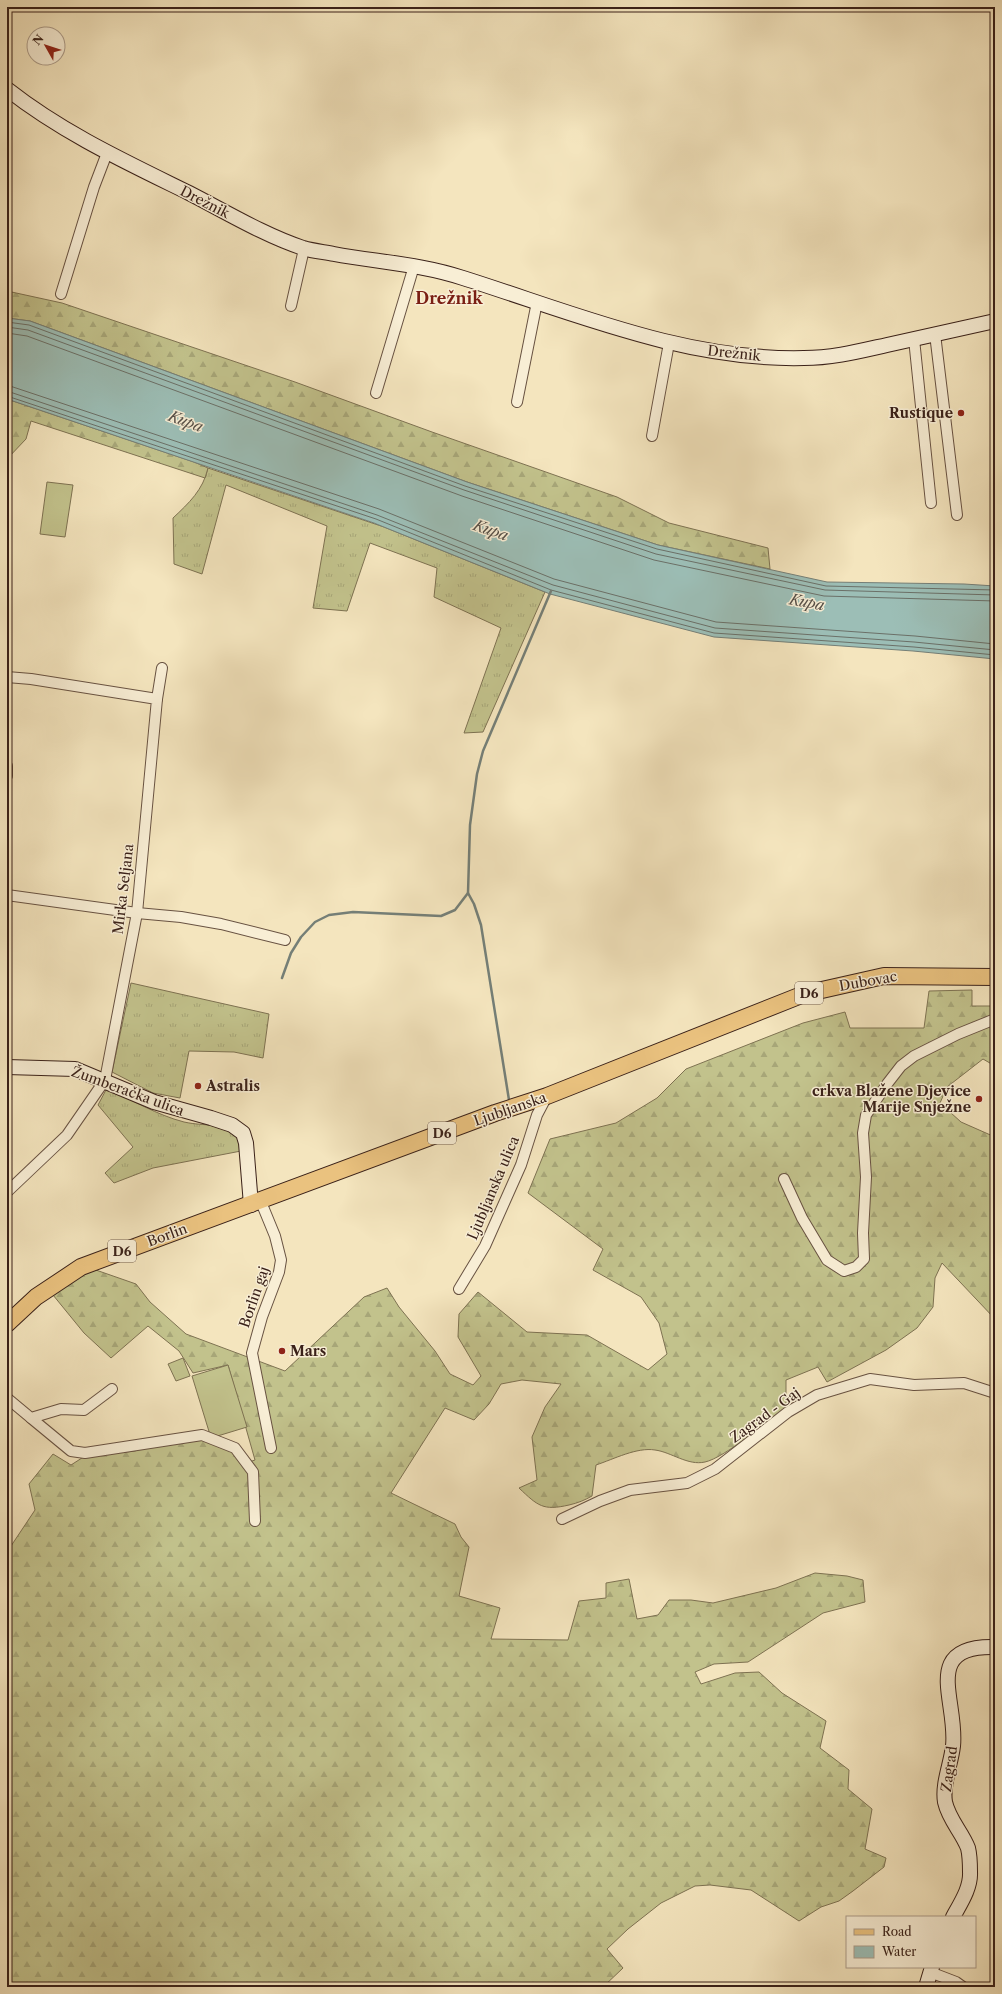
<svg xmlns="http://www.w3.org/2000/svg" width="1002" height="1994" viewBox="0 0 1002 1994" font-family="'Libre Caslon Text',serif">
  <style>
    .grass { fill: url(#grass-tufts); stroke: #7e7252 }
    .forest { fill: url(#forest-firs); stroke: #7e7252 }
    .pitch { fill: #c2c28c; stroke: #7e7252 }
    .water { fill: #9cbeb6; stroke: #757f77 }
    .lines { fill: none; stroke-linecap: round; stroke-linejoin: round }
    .shore { stroke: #6b7068; stroke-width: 1 }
    .stream { stroke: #757f77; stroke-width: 2.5 }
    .street-casing { stroke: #685242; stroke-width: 12 }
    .secondary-casing { stroke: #3a2119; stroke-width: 16 }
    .primary-casing { stroke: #3a2119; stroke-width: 18 }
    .street { stroke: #f8eed5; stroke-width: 10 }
    .secondary { stroke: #f8eed5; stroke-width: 14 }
    .primary { stroke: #eac27f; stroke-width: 16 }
    .poi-dot { fill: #8f2418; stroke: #f8eed5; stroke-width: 1.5 }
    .labels { text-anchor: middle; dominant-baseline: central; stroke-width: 3; stroke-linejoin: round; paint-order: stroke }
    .shield { fill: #f8eed5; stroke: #735e51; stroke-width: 1 }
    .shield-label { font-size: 13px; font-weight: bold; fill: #3a2119 }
    .street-label { font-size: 14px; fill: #3a2119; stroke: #f8eed5 }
    .poi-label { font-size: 14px; font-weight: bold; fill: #3a2119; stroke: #f8eed5; text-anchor: end }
    .water-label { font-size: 15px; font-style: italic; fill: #575048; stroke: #f8eed5 }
    .quarter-label { font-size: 16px; font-weight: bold; fill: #7a1f14; stroke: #f8eed5 }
  </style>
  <defs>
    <pattern id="grass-tufts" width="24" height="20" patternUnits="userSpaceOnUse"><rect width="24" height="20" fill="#c2c28c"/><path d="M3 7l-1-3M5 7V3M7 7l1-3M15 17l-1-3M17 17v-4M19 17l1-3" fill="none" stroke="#a7a678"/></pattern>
    <pattern id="forest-firs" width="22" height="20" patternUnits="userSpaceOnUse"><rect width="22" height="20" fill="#c2c28c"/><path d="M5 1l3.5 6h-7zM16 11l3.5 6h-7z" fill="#a7a678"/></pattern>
  </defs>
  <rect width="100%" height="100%" fill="#f4e5be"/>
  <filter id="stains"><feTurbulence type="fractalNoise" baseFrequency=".005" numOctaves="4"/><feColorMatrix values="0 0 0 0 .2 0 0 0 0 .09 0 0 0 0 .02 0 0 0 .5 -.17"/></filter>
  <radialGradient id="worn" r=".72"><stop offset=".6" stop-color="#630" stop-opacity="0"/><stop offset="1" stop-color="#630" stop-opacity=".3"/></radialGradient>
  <g class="grass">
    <path d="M208,468L384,527L545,592L483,732L464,733L501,628L434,597L437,568L370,543L347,611L313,608L327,526L226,485L202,574L174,564L173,518C189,503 203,490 208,468Z"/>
    <polygon points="131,983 269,1014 263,1058 234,1052 189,1051 180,1098 153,1093 112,1072"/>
    <path d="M107,1088C132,1100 157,1115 184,1122C207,1127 219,1121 240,1138L241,1151L153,1168L114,1183L105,1173L133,1147L98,1105Z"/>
  </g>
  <g class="forest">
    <polygon points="7,291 62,303 295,382 432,432 617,497 669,523 768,548 770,569 658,545 467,482 30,321 7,318"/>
    <polygon points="7,399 194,462 208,468 205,478 31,421 26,439 7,459 10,424 7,423"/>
    <path d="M972,990V1006H995V1066L983,1059L947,1087L940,1103L961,1122L995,1137V1319L942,1263L935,1278L933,1307L917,1328L886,1350L827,1382L818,1367L786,1380V1408C768,1421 724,1458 705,1462C688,1466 671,1452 655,1450C637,1447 614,1459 596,1465L592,1496C585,1500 578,1503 569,1505C543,1511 538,1506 519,1488L537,1480L532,1437L545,1407L561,1384L522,1380L501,1384L489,1404L474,1420L445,1408L391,1493L455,1524L461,1537L469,1547L459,1596L500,1608L491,1639L568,1640L579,1601L606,1598V1583L629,1579L637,1619L658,1615L669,1600H691L713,1603L776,1588L815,1573L847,1576L863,1580L865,1602L823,1613L748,1662L714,1664L695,1672L701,1684L735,1673L759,1672L782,1693L826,1721L820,1748L849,1770L848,1789L872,1809L865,1849L886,1858L884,1867L853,1891L839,1901L821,1907L799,1921L751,1890L710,1885L695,1886L661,1903L628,1929L607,1949L623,1968L603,1987H7V1548L9,1549L35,1510L29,1484L53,1454L71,1465L85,1456L135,1451L156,1442L203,1438L233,1448L246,1463L255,1460L228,1365L193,1373L179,1351L148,1326L111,1358L84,1333L53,1295L67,1283L93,1269L136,1284L150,1302L186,1334L285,1371L364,1297L387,1288L399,1307L435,1351L450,1374L473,1385L481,1376L458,1337L459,1314L478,1292L527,1332L587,1335L648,1370L667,1354L659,1323L641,1297L593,1270L603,1249L528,1193L550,1139L616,1123L657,1098L686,1069L803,1023L845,1012L850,1028H924L929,991Z"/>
  </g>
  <g class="pitch">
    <polygon points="47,482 73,485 65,537 40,534"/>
    <polygon points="183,1358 190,1376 176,1381 168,1364"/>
    <polygon points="228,1365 247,1427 211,1438 192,1376"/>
  </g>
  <polygon class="water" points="7,318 30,321 467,482 658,545 827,582 964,584 995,586 995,659 913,651 714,637 550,594 374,523 7,399"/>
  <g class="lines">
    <g class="shore">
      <polyline points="7,322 29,325 465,486 657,549 826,586 995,590"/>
      <polyline points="7,327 28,330 464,490 656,554 825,590 995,595"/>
      <polyline points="7,333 27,336 462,496 654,560 824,596 995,601"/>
      <polyline points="7,385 379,509 554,579 716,622 915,636 995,644"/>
      <polyline points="7,391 377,515 553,585 715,628 914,642 995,650"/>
      <polyline points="7,396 376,519 551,590 714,633 914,647 995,655"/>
    </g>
    <g class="stream">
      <polyline points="468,893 474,904 481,925 509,1100"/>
      <polyline points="282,978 291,953 301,937 315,922 329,915 353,912 441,916 455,910 468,893 470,825 477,774 483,751 551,591"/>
    </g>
    <defs>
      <g id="street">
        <polyline points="61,294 94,187 107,153"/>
        <polyline points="291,306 304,249"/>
        <polyline points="935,334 957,515"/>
        <polyline points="914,339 931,503"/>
        <polyline points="376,393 414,266"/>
        <polyline points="517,402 537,302"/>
        <polyline points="652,436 669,343"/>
        <polyline points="7,677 31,679 157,699 137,913 105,1080 67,1135 7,1192"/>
        <polyline points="157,699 162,668"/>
        <polyline points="7,766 7,776"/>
        <polyline points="7,895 137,913 181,917 221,924 285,940"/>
        <polyline points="784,1179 802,1218 827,1260 844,1271 856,1267 864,1259 863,1233 866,1177 863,1133 866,1115 887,1084 901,1066 914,1056 958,1034 995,1019"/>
        <polyline points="261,1202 275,1236 281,1260 279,1272 262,1317 252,1353 271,1448"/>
        <polyline points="459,1289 485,1246 521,1165 537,1115 547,1096"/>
        <polyline points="7,1398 31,1418 61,1409 84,1410 112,1389"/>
        <polyline points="31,1418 71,1451 85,1453 202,1435 235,1448 253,1472 255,1521"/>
        <polyline points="562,1519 600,1501 630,1490 687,1483 715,1469 788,1412 817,1395 870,1379 914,1385 964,1383 995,1393"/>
        <polyline points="930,1972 956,1982 963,1987"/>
      </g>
      <g id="secondary">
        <path d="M7,89C63,133 126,162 189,193C226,212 264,235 303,248C313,251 324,252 334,254C377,262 421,264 463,278C574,313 686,361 804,358C833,358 860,351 887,345C923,337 959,329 995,321"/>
        <polyline points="7,1067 75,1069 154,1102 211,1118 232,1125 243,1133 246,1143 251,1205"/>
        <path d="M953,1917C960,1904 971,1888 970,1872C970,1865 970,1856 968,1848C962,1832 949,1820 945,1802C942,1784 951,1764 953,1746C958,1701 920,1645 995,1647"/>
        <polyline points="926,1987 932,1967"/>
      </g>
      <polyline id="primary" points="7,1324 36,1297 81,1267 495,1113 547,1096 804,994 884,976 995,977"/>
    </defs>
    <use href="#street" class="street-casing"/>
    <use href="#secondary" class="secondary-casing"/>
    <use href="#primary" class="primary-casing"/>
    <use href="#street" class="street"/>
    <use href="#secondary" class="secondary"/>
    <use href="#primary" class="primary"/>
  </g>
  <g class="poi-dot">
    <circle cx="961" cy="413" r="4"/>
    <circle cx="198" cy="1086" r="4"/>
    <circle cx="979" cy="1099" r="4"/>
    <circle cx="282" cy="1351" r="4"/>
  </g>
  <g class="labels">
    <g class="shield">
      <rect x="795" y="982" width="28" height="22" rx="3"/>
      <rect x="428" y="1122" width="28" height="22" rx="3"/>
      <rect x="108" y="1240" width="28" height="22" rx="3"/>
    </g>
    <g class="shield-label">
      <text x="809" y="993">D6</text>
      <text x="442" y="1133">D6</text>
      <text x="122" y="1251">D6</text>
    </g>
    <g class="street-label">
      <text transform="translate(205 202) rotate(27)">Drežnik</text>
      <text transform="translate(734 353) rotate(6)">Drežnik</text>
      <text transform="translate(123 889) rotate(-83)">Mirka Seljana</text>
      <text transform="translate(868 981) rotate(-10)">Dubovac</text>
      <text transform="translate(128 1091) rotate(20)">Žumberačka ulica</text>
      <text transform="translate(510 1109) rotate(-19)">Ljubljanska</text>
      <text transform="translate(493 1188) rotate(-67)">Ljubljanska ulica</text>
      <text transform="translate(167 1235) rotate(-20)">Borlin</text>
      <text transform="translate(254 1297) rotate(-71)">Borlin gaj</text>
      <text transform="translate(765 1415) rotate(-36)">Zagrad - Gaj</text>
      <text transform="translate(949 1769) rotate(-82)">Zagrad</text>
    </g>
    <g class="poi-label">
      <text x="953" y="413">Rustique</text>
      <text x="206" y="1086" text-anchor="start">Astralis</text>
      <text x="971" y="1091">crkva Blažene Djevice<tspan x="971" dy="16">Marije Snježne</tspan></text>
      <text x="290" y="1351" text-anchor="start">Mars</text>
    </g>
    <g class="water-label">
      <text transform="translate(186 421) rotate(20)">Kupa</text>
      <text transform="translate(491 530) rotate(19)">Kupa</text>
      <text transform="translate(807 602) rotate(10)">Kupa</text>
    </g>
    <g class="quarter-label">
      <text x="449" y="298">Drežnik</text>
    </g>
  </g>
  <rect width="1002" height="1994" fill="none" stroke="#f4e5be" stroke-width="24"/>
  <rect x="8" y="8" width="986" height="1978" fill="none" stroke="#3a2119" stroke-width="2"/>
  <rect x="12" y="12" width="978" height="1970" fill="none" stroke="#3a2119"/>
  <rect x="846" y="1916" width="130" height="52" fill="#f8eed5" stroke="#ac9c8a"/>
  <rect x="854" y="1929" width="20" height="6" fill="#eac27f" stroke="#ac9c8a"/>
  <text x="882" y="1936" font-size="12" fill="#3a2119">Road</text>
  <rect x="854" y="1946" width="20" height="12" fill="#9cbeb6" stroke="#ac9c8a"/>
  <text x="882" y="1956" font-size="12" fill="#3a2119">Water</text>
  <g transform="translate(46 46) rotate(309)"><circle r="19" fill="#f8eed5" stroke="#ac9c8a"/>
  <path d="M0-3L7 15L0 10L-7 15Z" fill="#8f2418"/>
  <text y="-6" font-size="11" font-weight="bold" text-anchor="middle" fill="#3a2119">N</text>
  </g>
  <rect width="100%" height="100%" filter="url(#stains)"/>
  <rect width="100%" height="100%" fill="url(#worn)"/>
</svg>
